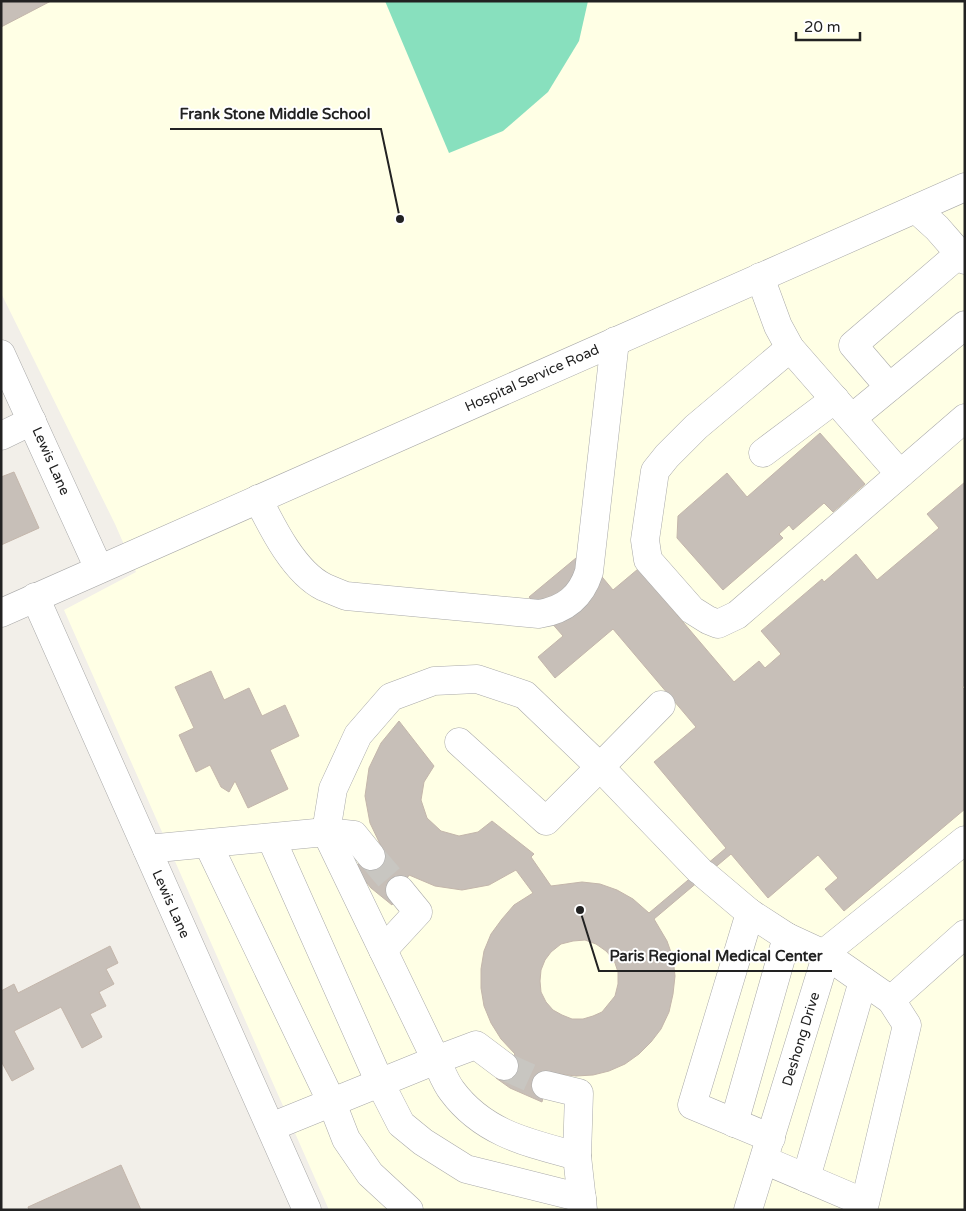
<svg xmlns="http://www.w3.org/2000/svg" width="966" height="1211" viewBox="0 0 966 1211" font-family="'Varela Round',sans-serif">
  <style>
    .education { fill: #ffffe5 }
    .pitch { fill: #88e0be }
    .building { fill: #c7bfb8; stroke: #c4b6ab; fill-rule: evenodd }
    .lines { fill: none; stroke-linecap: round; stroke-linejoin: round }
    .minor-tunnel { stroke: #c8c6c1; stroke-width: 28; stroke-dasharray: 28 14; stroke-linecap: butt }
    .minor-casing { stroke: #a9a9a9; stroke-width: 29 }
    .minor { stroke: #fff; stroke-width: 28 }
    .labels { text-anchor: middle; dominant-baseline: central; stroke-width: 4; stroke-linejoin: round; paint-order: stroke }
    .street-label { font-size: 14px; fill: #222; stroke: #fff }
    .leader { fill: none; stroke: #222; stroke-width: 2 }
    .callout-dot { fill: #222; stroke: #fff; stroke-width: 2 }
    .callout-label { font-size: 15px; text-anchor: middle; font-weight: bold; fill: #222; stroke: #fff; stroke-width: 4; stroke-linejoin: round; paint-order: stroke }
  </style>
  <rect width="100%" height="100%" fill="#f2efe9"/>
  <polygon class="education" points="1,1 965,1 965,1210 329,1210 64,610 136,572 115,524 1,293"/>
  <polygon class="pitch" points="385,1 588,1 579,41 548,92 503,131 449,153"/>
  <g class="building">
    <polygon points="1,1 51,1 1,27"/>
    <polygon points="820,433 865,484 833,512 824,503 793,530 789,525 779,534 783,538 723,590 677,538 678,516 727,473 747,497"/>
    <polygon points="14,472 39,528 1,545 1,477"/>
    <path d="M965,482V685L962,687L965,690V809L844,911L825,889L838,878L818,855L768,898L731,854L654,919L667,941L673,958L675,976L673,994L669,1012L661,1029L651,1042L639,1054L625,1064L609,1071L593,1075L576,1076L559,1074L546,1085L542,1102L510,1088L496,1078L515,1054L501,1039L491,1023L484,1006L481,988V969L484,951L491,934L502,919L514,905L533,893L516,870L489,885L462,890L435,886L409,875L392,905L371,888L354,867L382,848L370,823L365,796L369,768L381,743L399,721L434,766L424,782L421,800L427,818L441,831L459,836L478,832L492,821L534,854L531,857L551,886L582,882L600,884L617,890L633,899L649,913L726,848L654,762L696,727L613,629L555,678L538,657L563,636L529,597L582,553L613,590L638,569L734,682L759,661L765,668L781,654L761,631L822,579L824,582L856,554L877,580L939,528L927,514ZM585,940L596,944L606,951L614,960L618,972V984L615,996L602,1012L593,1016L583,1019H572L562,1015L553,1010L546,1002L541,992L540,981L541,970L545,960L551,952L561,944L573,941Z"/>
    <polygon points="211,671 224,700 249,688 262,716 285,705 299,736 270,750 288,789 248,808 235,781 229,792 221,787 210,765 196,772 179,735 194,728 175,687"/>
    <polygon points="110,946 118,963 106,969 114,984 99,992 106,1006 90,1014 102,1037 82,1048 61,1007 14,1031 34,1069 12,1081 1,1061 1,991 14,984 18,993"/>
    <polygon points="121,1165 141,1210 29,1210 28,1207"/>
  </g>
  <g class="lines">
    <g class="minor-tunnel">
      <polyline points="371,856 400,890"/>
      <polyline points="504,1066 546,1085"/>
    </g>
    <defs>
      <g id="minor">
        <polyline points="916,209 937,228 965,260"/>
        <polyline points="760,277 778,326 790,348 900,474"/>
        <polyline points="790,348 696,427 667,456 655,471 645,540 648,560 692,610 708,620 718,624 737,615 965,418"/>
        <polyline points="1,354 99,569"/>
        <polyline points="889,387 853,345 959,254"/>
        <polyline points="852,418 965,325"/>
        <polyline points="1,436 32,421"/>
        <polyline points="763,453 835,399"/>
        <path d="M258,499C272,527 294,572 324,587C331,590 338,593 346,596L539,614C565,610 581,597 589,572L615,341"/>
        <polyline points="35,597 307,1210"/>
        <polyline points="1,613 965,187"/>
        <polyline points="661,705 600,767 699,870"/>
        <polyline points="271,838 380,1083 401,1124 423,1142 466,1169 582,1198"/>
        <polyline points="208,844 332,1103 346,1139 370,1174 409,1210"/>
        <polyline points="147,849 326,832 436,1060 476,1045 504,1066"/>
        <polyline points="371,856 354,835 326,832 333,789 358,735 391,697 434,681 477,679 525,695 600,767 546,821 459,742"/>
        <polyline points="705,875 750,913 787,937 826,955 891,1000 907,1025 865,1203 764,1160"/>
        <polyline points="750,913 692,1105 771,1138"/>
        <polyline points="383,950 418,912 400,890"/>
        <polyline points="891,1000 965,934"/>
        <polyline points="546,1085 579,1093 577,1156"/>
        <polyline points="734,1123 787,937"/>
        <path d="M271,1127L436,1060C441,1070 445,1082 452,1091C484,1134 529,1143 577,1156L583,1210"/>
        <polyline points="806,1178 863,981"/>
        <polyline points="748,1210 828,950 965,840"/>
      </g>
    </defs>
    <use href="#minor" class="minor-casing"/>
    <use href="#minor" class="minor"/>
  </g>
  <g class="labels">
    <g class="street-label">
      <text transform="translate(532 378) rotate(-24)">Hospital Service Road</text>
      <text transform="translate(51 461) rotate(66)">Lewis Lane</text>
      <text transform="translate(171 904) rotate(66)">Lewis Lane</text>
      <text transform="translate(801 1039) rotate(-73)">Deshong Drive</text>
    </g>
  </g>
  <path class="leader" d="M400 219L381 129H170M580 910L599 971H832"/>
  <g class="callout-dot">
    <circle cx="400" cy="219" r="5"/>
    <circle cx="580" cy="910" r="5"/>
  </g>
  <g class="callout-label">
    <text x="275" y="119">Frank Stone Middle School</text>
    <text x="716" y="961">Paris Regional Medical Center</text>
  </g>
  <rect width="966" height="1211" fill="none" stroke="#222222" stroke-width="5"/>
  <path d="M796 32v8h64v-8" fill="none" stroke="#222222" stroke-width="2.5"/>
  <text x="804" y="32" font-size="15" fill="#222222" stroke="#ffffff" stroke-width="4" paint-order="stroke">20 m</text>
</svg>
